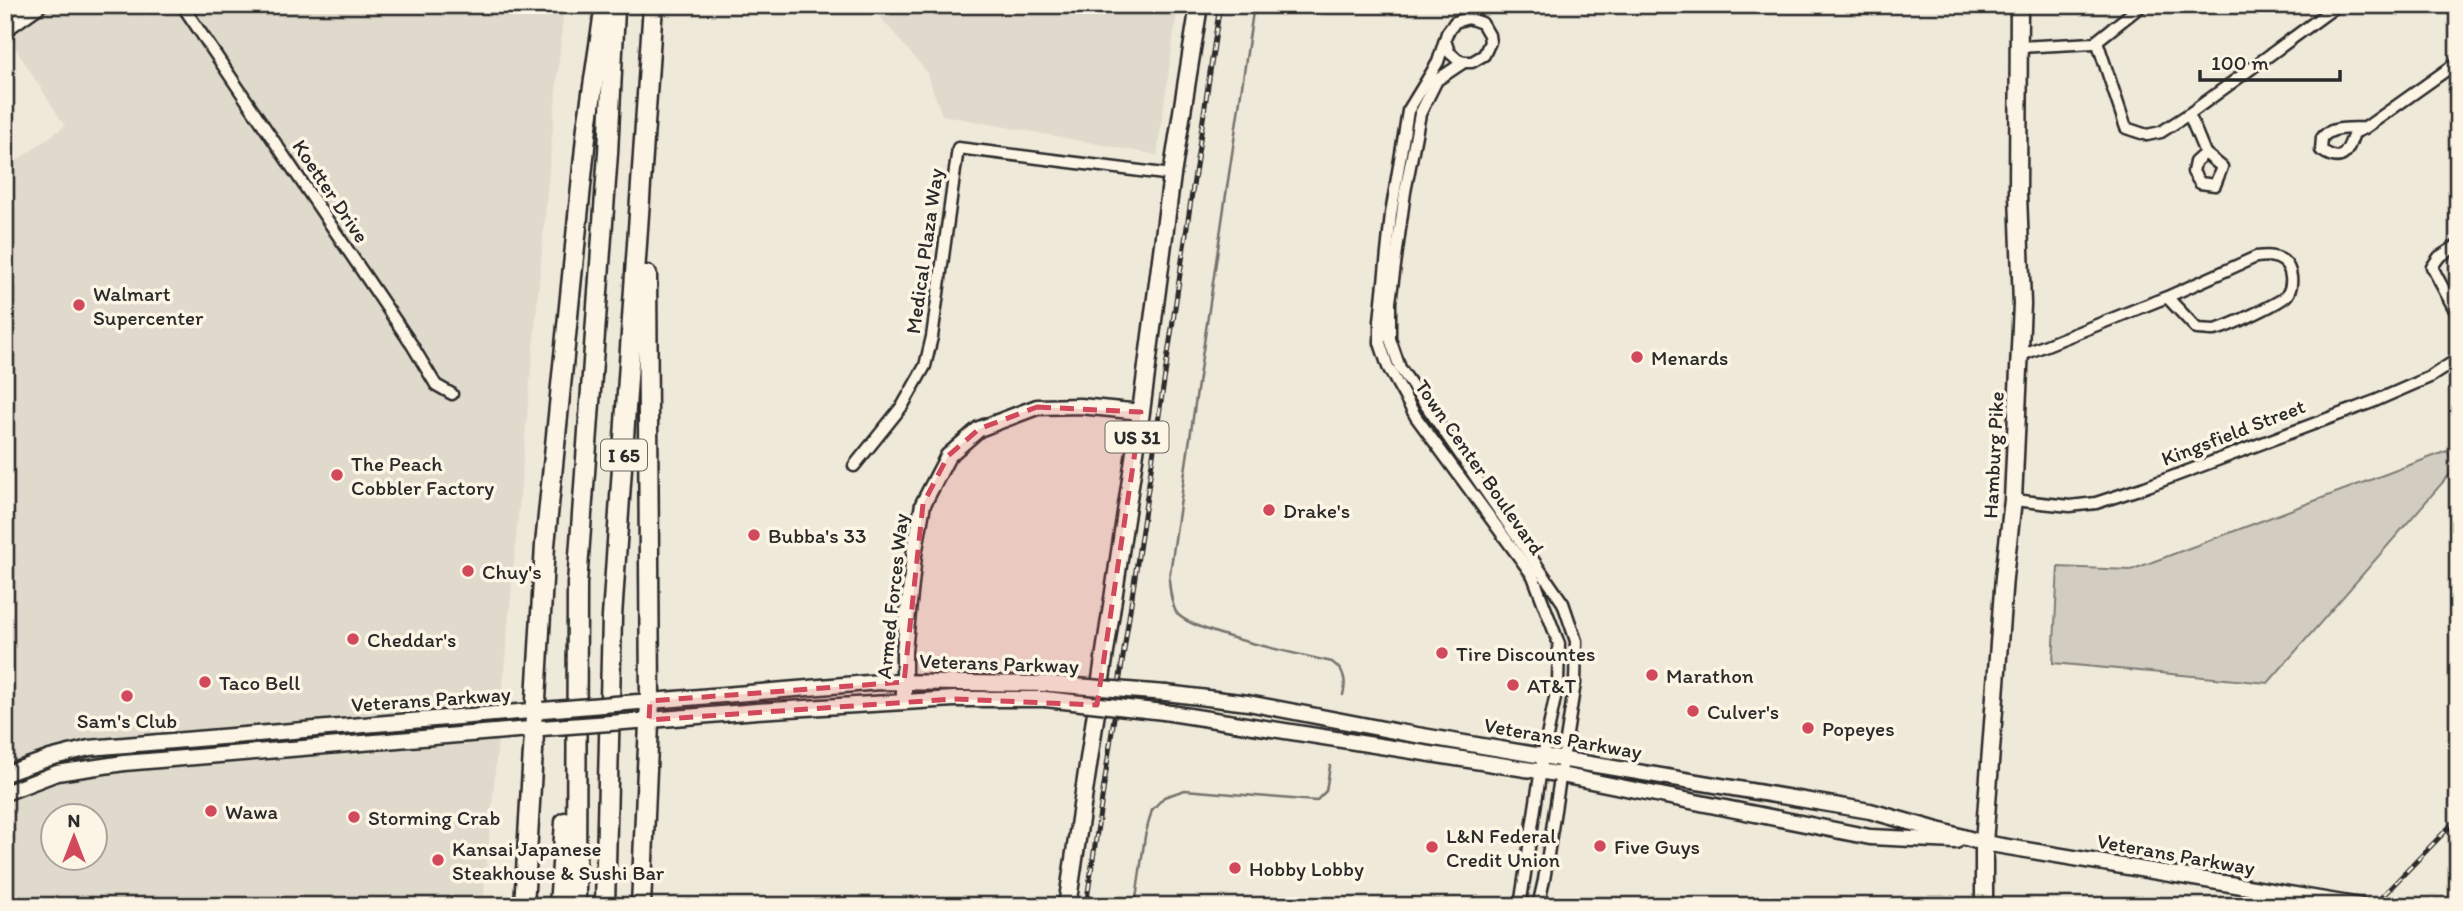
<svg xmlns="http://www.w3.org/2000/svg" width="2463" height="911" viewBox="0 0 2463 911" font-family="Itim,sans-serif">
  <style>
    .built { fill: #e0dacc; fill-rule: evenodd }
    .green { fill: #d2cdc0; stroke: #7e7c76; stroke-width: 2 }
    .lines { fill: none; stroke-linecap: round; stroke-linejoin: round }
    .stream { stroke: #75736d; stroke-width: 2.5 }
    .street-casing { stroke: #2b2b2b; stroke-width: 15 }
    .secondary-casing { stroke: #2b2b2b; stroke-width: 19 }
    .primary-casing { stroke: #2b2b2b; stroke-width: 21 }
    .highway-casing { stroke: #2b2b2b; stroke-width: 23 }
    .street { stroke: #fcf5e5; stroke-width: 10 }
    .secondary { stroke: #fcf5e5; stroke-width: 14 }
    .primary { stroke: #fcf5e5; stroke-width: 16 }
    .highway { stroke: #fcf5e5; stroke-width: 18 }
    .rail-casing { stroke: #2b2b2b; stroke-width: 5 }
    .rail { stroke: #fcf5e5; stroke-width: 2.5; stroke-dasharray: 8; stroke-linecap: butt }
    .secondary-bridge-casing { stroke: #2b2b2b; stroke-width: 19; stroke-linecap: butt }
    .secondary-bridge { stroke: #fcf5e5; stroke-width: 14 }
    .marked { fill: #d1495b; fill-opacity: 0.2; stroke: #d1495b; stroke-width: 5; stroke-dasharray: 14 9; stroke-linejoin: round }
    .poi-dot { fill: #d1495b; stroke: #fcf5e5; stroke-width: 2.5 }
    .labels { text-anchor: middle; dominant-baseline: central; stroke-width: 7; stroke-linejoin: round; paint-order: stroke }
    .shield { fill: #fcf5e5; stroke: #6a6863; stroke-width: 2 }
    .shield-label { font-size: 19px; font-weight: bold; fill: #2b2b2b }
    .street-label { font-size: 21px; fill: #2b2b2b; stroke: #fcf5e5 }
    .poi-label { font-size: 21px; fill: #2b2b2b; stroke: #fcf5e5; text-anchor: start }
  </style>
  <rect width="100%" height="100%" fill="#efe9da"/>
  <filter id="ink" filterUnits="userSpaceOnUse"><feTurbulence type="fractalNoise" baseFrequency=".0143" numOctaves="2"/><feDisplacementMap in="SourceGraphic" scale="14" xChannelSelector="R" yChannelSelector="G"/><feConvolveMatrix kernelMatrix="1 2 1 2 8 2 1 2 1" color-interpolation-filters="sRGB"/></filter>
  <g filter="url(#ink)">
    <g class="built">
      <path d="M5,5H564L483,906H5V169L65,126L5,32ZM52,816H94V858H52Z"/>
      <polygon points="870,5 1178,5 1157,155 942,115 926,71"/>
    </g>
    <polygon class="green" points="2447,451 2457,466 2268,683 2053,663 2058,567 2131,570"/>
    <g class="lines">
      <g class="stream">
        <path d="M1254,5L1169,580C1170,591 1171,602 1176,612C1189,633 1304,655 1332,662C1344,671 1347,680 1343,695"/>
        <polyline points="1135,906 1145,836 1152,810 1164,797 1185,790 1316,801 1326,791 1330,766"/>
      </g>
      <defs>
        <g id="street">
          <polyline points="182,5 412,345 436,385 452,394"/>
          <polyline points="1445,40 1449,52 1458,60 1464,62 1472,62 1484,55 1490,42 1489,35 1482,23 1468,18 1455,22 1447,33 1438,62 1408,111 1391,214 1380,321 1380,343 1388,367 1416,417 1533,576 1559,644 1558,683 1543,756 1520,906"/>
          <polyline points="2097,41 2126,128 2147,135 2161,132 2189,114 2338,5"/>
          <polyline points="2019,47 2094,43 2142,5"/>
          <polyline points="1464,62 1437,80 1420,114 1405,192 1390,302 1390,339 1400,368 1563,603 1576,641 1575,683 1544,880 1538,906"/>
          <polyline points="2189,114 2205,153 2222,167 2215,185 2200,183 2193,172 2195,162 2205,153"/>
          <path d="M2365,128C2349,129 2331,126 2322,138L2321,150C2343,165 2347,153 2354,133L2365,128L2458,62"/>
          <polyline points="2458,245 2439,257 2432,267 2458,316"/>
          <path d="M2019,356L2167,297L2256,257C2265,256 2275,255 2283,261C2292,268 2294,285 2287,295C2281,303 2223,329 2214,330C2209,330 2202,329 2197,329L2167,297"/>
          <polyline points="854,466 903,405 925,366 932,337 958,148 1172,175"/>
          <polyline points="2013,500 2070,506 2096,503 2145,487 2375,401 2430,377 2458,359"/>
        </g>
        <g id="secondary">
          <polyline points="5,29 39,5"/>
          <polyline points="1166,693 1248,703 1399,732 1870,811 1984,843 2361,906"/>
          <polyline points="639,702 880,682 1050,684"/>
          <polyline points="904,702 904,651 914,555 923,504 948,456 979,429 1037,407 1080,406 1141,412"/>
          <polyline points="1164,712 1551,773 1870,837 1956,841"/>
          <polyline points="639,721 757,711 954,699 1045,699"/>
          <polyline points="5,774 50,758 89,748 543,710"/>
          <polyline points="5,793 57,773 124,763 542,728"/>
        </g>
        <g id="primary">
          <polyline points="1067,906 1141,412 1172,175 1199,5"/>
          <polyline points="1984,906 1984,843 2004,577 2013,500 2022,304 2018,194 2019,5"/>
        </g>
        <g id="highway">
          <polyline points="524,906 545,545 587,127 605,5"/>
          <polyline points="559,906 565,822"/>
          <polyline points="576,906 577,584 608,153 615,9"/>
          <polyline points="605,906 612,617 653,5"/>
          <polyline points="641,906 650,701 647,275"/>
        </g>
      </defs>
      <use href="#street" class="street-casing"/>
      <use href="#secondary" class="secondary-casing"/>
      <use href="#primary" class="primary-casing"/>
      <use href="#highway" class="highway-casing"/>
      <use href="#street" class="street"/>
      <use href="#secondary" class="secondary"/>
      <use href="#primary" class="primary"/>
      <use href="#highway" class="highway"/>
      <defs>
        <g id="rail">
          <polyline points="1086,906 1220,5"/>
          <polyline points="2373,906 2458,818"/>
        </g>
      </defs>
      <use href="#rail" class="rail-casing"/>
      <use href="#rail" class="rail"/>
      <defs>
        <g id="secondary-bridge">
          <polyline points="1050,684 1166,693"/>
          <polyline points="1045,699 1164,712"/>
          <polyline points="543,710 638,702"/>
          <polyline points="542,728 637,721"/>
        </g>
      </defs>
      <use href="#secondary-bridge" class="secondary-bridge-casing"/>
      <use href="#secondary-bridge" class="secondary-bridge"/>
    </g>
  </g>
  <path class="marked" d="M1037,407L1141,412L1097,705L954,699L649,720L650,701L904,682L923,504L948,456L979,429Z"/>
  <g class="poi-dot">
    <circle cx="79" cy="305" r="7"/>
    <circle cx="1637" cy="357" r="7"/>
    <circle cx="337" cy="475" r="7"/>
    <circle cx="1269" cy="510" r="7"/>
    <circle cx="754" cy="535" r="7"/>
    <circle cx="468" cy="571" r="7"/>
    <circle cx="353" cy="639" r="7"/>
    <circle cx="1442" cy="653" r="7"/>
    <circle cx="1652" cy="675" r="7"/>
    <circle cx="205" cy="682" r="7"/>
    <circle cx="1513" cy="685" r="7"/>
    <circle cx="127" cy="696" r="7"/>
    <circle cx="1693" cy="711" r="7"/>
    <circle cx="1808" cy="728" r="7"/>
    <circle cx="211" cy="811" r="7"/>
    <circle cx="354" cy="817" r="7"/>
    <circle cx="1600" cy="846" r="7"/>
    <circle cx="1432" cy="847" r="7"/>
    <circle cx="438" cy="860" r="7"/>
    <circle cx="1235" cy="868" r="7"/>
  </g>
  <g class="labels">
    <g class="shield">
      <rect x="1105.5" y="421.5" width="63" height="31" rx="5"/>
      <rect x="601" y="439.5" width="46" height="31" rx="5"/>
    </g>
    <g class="shield-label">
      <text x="1137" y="437">US 31</text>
      <text x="624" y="455">I 65</text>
    </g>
    <g class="street-label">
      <text transform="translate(331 191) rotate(56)">Koetter Drive</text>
      <text transform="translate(924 251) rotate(-82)">Medical Plaza Way</text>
      <text transform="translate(2233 432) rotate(-21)">Kingsfield Street</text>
      <text transform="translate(1993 455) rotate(-87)">Hamburg Pike</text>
      <text transform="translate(1480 467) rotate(55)">Town Center Boulevard</text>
      <text transform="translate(892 596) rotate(-84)">Armed Forces Way</text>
      <text transform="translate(999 663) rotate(2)">Veterans Parkway</text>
      <text transform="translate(431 699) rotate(-4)">Veterans Parkway</text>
      <text transform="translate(1563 738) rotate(10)">Veterans Parkway</text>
      <text transform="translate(2176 854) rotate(10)">Veterans Parkway</text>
    </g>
    <g class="poi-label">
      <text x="93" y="293">Walmart<tspan x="93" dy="24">Supercenter</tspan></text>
      <text x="1651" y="357">Menards</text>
      <text x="351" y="463">The Peach<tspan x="351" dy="24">Cobbler Factory</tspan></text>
      <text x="1283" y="510">Drake's</text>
      <text x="768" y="535">Bubba's 33</text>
      <text x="482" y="571">Chuy's</text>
      <text x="367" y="639">Cheddar's</text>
      <text x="1456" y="653">Tire Discountes</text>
      <text x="1666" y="675">Marathon</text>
      <text x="219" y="682">Taco Bell</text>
      <text x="1527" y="685">AT&amp;T</text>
      <text x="1707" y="711">Culver's</text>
      <text x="127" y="720" text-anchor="middle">Sam's Club</text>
      <text x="1822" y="728">Popeyes</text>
      <text x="225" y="811">Wawa</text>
      <text x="368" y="817">Storming Crab</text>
      <text x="1446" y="835">L&amp;N Federal<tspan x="1446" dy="24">Credit Union</tspan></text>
      <text x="1614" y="846">Five Guys</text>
      <text x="452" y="848">Kansai Japanese<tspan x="452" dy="24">Steakhouse &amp; Sushi Bar</tspan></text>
      <text x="1249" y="868">Hobby Lobby</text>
    </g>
  </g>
  <rect width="2463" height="911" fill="none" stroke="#fcf5e5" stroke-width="28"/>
  <rect x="14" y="14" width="2435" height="883" fill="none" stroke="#2b2b2b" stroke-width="2.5" filter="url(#ink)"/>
  <g transform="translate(74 837)"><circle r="33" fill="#fcf5e5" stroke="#a8a49b" stroke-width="2"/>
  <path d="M0-5L12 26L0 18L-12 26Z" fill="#d1495b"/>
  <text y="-10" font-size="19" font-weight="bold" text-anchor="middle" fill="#2b2b2b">N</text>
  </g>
  <path d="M2200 70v10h140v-10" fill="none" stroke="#2b2b2b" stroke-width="3.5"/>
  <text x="2211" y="70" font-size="21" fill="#2b2b2b" stroke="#fcf5e5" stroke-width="5" paint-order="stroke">100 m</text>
</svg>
